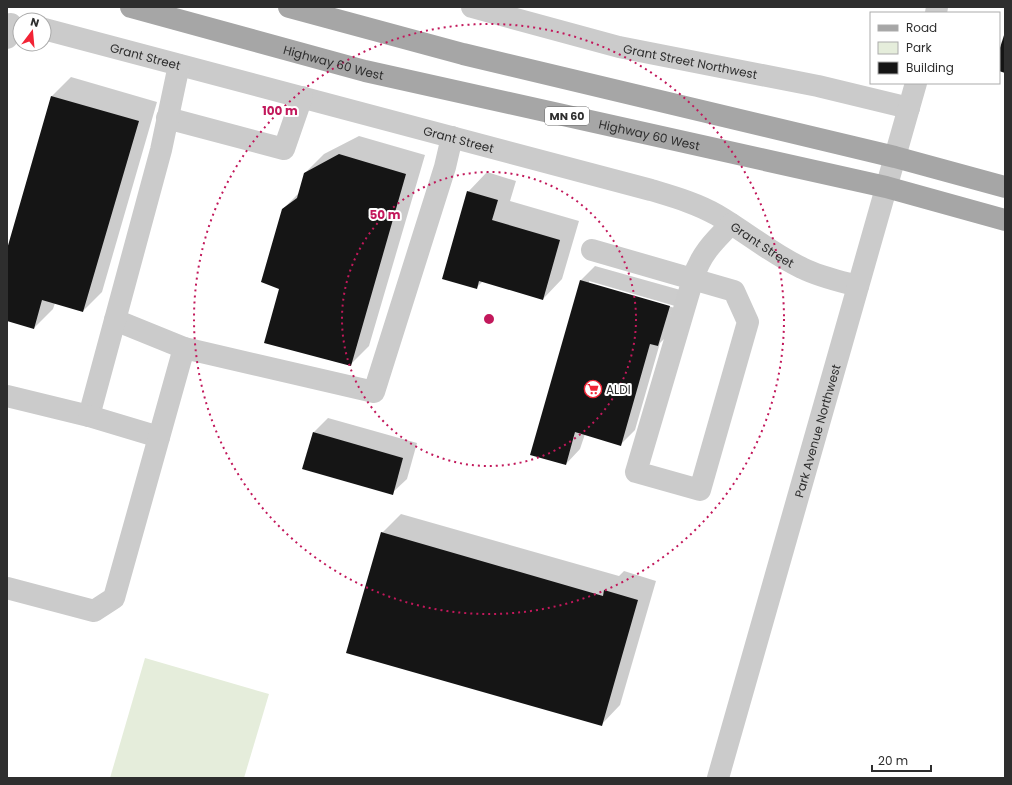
<svg xmlns="http://www.w3.org/2000/svg" width="1012" height="785" viewBox="0 0 1012 785" font-family="Poppins,sans-serif">
  <style>
    .green { fill: #e5eddb }
    .shadow { fill: #0003; fill-rule: evenodd }
    .building { fill: #151515 }
    .lines { fill: none; stroke-linecap: round; stroke-linejoin: round }
    .minor { stroke: #cbcbcb; stroke-width: 22 }
    .major { stroke: #a6a6a6; stroke-width: 22 }
    .ring { fill: none; stroke: #c2185b; stroke-width: 2; stroke-dasharray: 2 4 }
    .labels { text-anchor: middle; dominant-baseline: central; stroke-width: 4; stroke-linejoin: round; paint-order: stroke }
    .shield { fill: #fff; stroke: #6d6d6d; stroke-width: 1 }
    .shield-label { font-size: 11px; font-weight: bold; fill: #2e2e2e }
    .street-label { font-size: 12px; fill: #2e2e2e; stroke: #fff }
    .poi-label { font-size: 12px; fill: #2e2e2e; stroke: #fff; text-anchor: start }
    .centre { fill: #c2185b; stroke: #fff; stroke-width: 2 }
    .ring-label { font-size: 12px; text-anchor: middle; font-weight: bold; fill: #c2185b; stroke: #fff; stroke-width: 4; stroke-linejoin: round; paint-order: stroke }
  </style>
  <rect width="100%" height="100%" fill="#fff"/>
  <polygon class="green" points="145,658 269,694 244,778 110,778"/>
  <g class="shadow">
    <polygon points="71,77 157,102 102,292 83,311 55,303 53,309 34,328 7,320 7,253 52,96"/>
    <polygon points="359,136 425,155 369,346 350,365 280,288 282,210 299,193 305,173 324,154"/>
    <polygon points="487,172 516,181 510,201 579,221 562,279 543,299 483,281 476,288 468,192"/>
    <path d="M595,266L684,291L673,330L660,343L635,430L621,444L585,434L580,449L566,464L581,280ZM589,281L675,306V308L589,284Z"/>
    <polygon points="328,418 417,443 407,479 392,493 314,432"/>
    <polygon points="401,514 619,576 624,571 656,581 620,705 601,725 382,533"/>
  </g>
  <g class="building">
    <polygon points="1005,32 1005,73 999,71 999,51"/>
    <polygon points="51,96 139,121 83,312 42,300 34,329 7,321 7,249"/>
    <polygon points="339,154 406,174 351,366 264,343 279,289 261,282 282,209 297,198 304,173"/>
    <polygon points="467,191 498,200 492,220 560,240 543,300 479,281 477,289 442,279"/>
    <polygon points="580,280 670,306 658,346 650,344 621,446 575,432 566,465 530,455"/>
    <polygon points="313,432 403,458 393,495 302,469"/>
    <polygon points="381,532 603,596 604,590 638,600 602,726 346,653"/>
  </g>
  <g class="lines">
    <g class="minor">
      <path id="s1" d="M472,7L619,47L818,86L909,108"/>
      <polyline points="936,13 937,7"/>
      <path id="s2" d="M44,29L651,190C674,197 696,203 717,215C746,232 772,254 802,268C820,277 839,281 858,286"/>
      <polyline points="7,38 11,24"/>
      <polyline points="167,118 284,149 302,97"/>
      <path d="M592,250L734,291L748,322L700,490L636,472L693,279C700,255 713,242 731,224"/>
      <polyline points="115,320 184,348"/>
      <polyline points="7,396 89,416 161,150 179,65"/>
      <polyline points="89,416 159,437"/>
      <polyline points="7,588 94,611 114,598 184,348 374,392 445,167 452,137"/>
      <path id="s3" d="M718,778L916,83"/>
    </g>
    <g class="major">
      <path id="s4" d="M131,7L365,71L886,187L1005,220"/>
      <polyline points="289,7 463,54 895,157 1005,187"/>
    </g>
  </g>
  <g class="ring">
    <circle cx="489" cy="319" r="147"/>
    <circle cx="489" cy="319" r="295"/>
  </g>
  <defs>
    <symbol id="supermarket-ring" viewBox="-11 -11 22 22"><circle r="9.5" fill="#fff" stroke="#f22335" stroke-width="1.5"/><path d="M-6-5.5h2.5l.6 2H6L4.5 2H-2.5L-4.4-4H-6ZM-1.5 3.2a1.3 1.3 0 1 0 .1 0ZM3 3.2a1.3 1.3 0 1 0 .1 0Z" fill="#f22335"/></symbol>
  </defs>
  <g fill-rule="evenodd">
    <use href="#supermarket-ring" x="583" y="379" width="20" height="20"/>
  </g>
  <g class="labels">
    <rect class="shield" x="545" y="107" width="44" height="18" rx="3"/>
    <g class="shield-label">
      <text x="567" y="116">MN 60</text>
    </g>
    <g class="street-label">
      <text stroke="none"><textPath href="#s2" startOffset="105">Grant Street</textPath></text>
      <text stroke="none"><textPath href="#s1" startOffset="225">Grant Street Northwest</textPath></text>
      <text stroke="none"><textPath href="#s4" startOffset="210">Highway 60 West</textPath></text>
      <text stroke="none"><textPath href="#s4" startOffset="534">Highway 60 West</textPath></text>
      <text stroke="none"><textPath href="#s2" startOffset="429">Grant Street</textPath></text>
      <text stroke="none"><textPath href="#s2" startOffset="753">Grant Street</textPath></text>
      <text stroke="none"><textPath href="#s3" startOffset="361">Park Avenue Northwest</textPath></text>
    </g>
    <g class="poi-label">
      <text x="606" y="389">ALDI</text>
    </g>
  </g>
  <circle cx="489" cy="319" r="6" class="centre"/>
  <g class="ring-label">
    <text x="280" y="115">100 m</text>
    <text x="385" y="219">50 m</text>
  </g>
  <rect width="1012" height="785" fill="none" stroke="#2e2e2e" stroke-width="16"/>
  <rect x="870" y="12" width="130" height="72" fill="#ffffff" stroke="#ababab"/>
  <rect x="878" y="25" width="20" height="6" fill="#a6a6a6" stroke="#ababab"/>
  <text x="906" y="32" font-size="12" fill="#2e2e2e">Road</text>
  <rect x="878" y="42" width="20" height="12" fill="#e5eddb" stroke="#ababab"/>
  <text x="906" y="52" font-size="12" fill="#2e2e2e">Park</text>
  <rect x="878" y="62" width="20" height="12" fill="#151515" stroke="#ababab"/>
  <text x="906" y="72" font-size="12" fill="#2e2e2e">Building</text>
  <g transform="translate(32 32) rotate(16)"><circle r="19" fill="#ffffff" stroke="#ababab"/>
  <path d="M0-3L7 15L0 10L-7 15Z" fill="#f22335"/>
  <text y="-6" font-size="11" font-weight="bold" text-anchor="middle" fill="#2e2e2e">N</text>
  </g>
  <path d="M872 765v6h59v-6" fill="none" stroke="#2e2e2e" stroke-width="2"/>
  <text x="878" y="765" font-size="12" fill="#2e2e2e" stroke="#ffffff" stroke-width="3" paint-order="stroke">20 m</text>
</svg>
